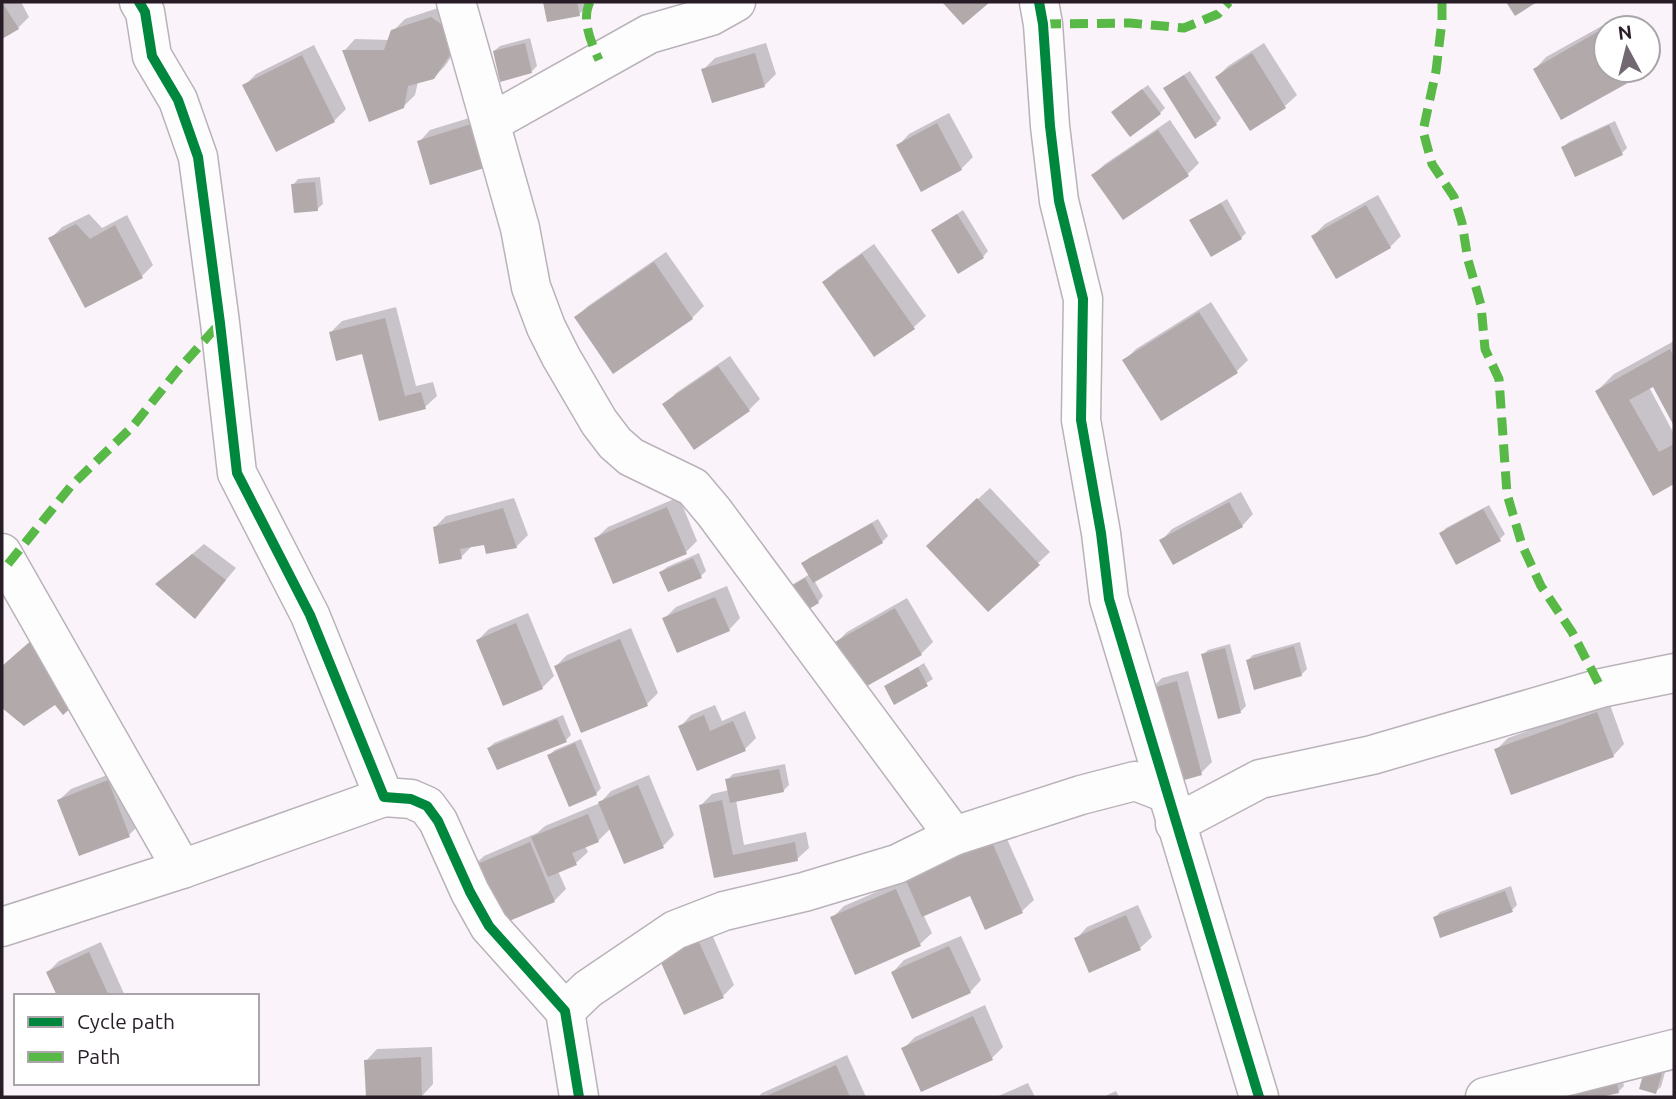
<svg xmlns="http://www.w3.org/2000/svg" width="1676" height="1099" viewBox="0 0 1676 1099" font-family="Ubuntu,sans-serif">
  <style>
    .shadow { fill: #0003 }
    .building { fill: #b2a9ab }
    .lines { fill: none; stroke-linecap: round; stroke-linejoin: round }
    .street-casing { stroke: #bab2b9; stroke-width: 41 }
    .street { stroke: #fefdfe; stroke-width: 38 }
    .quiet { stroke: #58b947; stroke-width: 9; stroke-dasharray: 18 9; stroke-linecap: butt }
    .cycleway-casing { stroke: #fff; stroke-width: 15 }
    .cycleway { stroke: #00873e; stroke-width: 10 }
  </style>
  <rect width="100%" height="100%" fill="#faf4fa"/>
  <g class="shadow">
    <polygon points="2,2 21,2 29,17 18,28 2,37"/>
    <polygon points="545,2 591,2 591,3 579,14 549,20"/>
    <polygon points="444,6 461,42 445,66 433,78 418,82 415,95 403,107 344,51 355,39 390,40 393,31 405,19"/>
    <polygon points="1618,17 1624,28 1606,28 1606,70 1641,70 1634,77 1562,117 1535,69 1546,57"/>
    <polygon points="530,38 537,66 531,72 494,51 500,46"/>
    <polygon points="766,43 776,74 764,86 703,70 715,58"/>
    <polygon points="1264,43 1297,95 1285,106 1251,128 1217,77 1228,66"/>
    <polygon points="314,45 346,109 334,121 245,85 256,74"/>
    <polygon points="1190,71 1221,118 1216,124 1171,83"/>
    <polygon points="1148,85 1165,108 1160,113 1118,107"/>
    <polygon points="492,111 505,152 419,142 430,130"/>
    <polygon points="949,113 973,157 961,169 921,190 898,146 909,134"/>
    <polygon points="1170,120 1199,163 1187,175 1093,175 1105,164"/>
    <polygon points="1615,121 1627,148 1622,153 1563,147 1569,142"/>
    <polygon points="320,177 323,204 317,209 293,185 298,179"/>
    <polygon points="1378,195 1401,236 1390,247 1313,236 1325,224"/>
    <polygon points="1227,199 1246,233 1241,238 1191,221"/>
    <polygon points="963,210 988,251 983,257 933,230"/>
    <polygon points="89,214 102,228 127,215 153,265 142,276 50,239 62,227"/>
    <polygon points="874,244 926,316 914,327 875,355 824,282 836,271"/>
    <polygon points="666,252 704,306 692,318 614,372 576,317 588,306"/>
    <polygon points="1211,302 1248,360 1237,371 1162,419 1124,361 1136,349"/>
    <polygon points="396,307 416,386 433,382 437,396 425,407 380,419 363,352 331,332 342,321"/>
    <polygon points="1674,341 1674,423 1653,385 1649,387 1674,434 1674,482 1654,494 1597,391 1614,374"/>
    <polygon points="730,356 760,399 749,410 664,405 676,393"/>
    <polygon points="990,488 1050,552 989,609 940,534"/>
    <polygon points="1241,492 1253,514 1242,526 1161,541 1172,529"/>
    <polygon points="679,497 697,541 686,552 596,538 608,527"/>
    <polygon points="514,498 528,535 516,547 485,543 473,545 461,557 435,527 446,516"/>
    <polygon points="1489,505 1505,534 1500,539 1441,534 1446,528"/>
    <polygon points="878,519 888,536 882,542 814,580 823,596 818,602 780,592 810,574 804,563 809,558"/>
    <polygon points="204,544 236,568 195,616 157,584"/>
    <polygon points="699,553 706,571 701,576 661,572 667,567"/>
    <polygon points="727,586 740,618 729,630 664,619 676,607"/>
    <polygon points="907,598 933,642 921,654 860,688 835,644 847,632"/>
    <polygon points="528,613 554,676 542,688 504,704 478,640 489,629"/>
    <polygon points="631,628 658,693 647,704 556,666 567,655"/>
    <polygon points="1300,642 1307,669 1301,675 1248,660 1253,655"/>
    <polygon points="1230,644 1246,706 1241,711 1219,717 1203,655 1208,650"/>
    <polygon points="924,663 933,679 895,703 886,687"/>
    <polygon points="1188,671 1212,762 1201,773 1151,689 1162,678"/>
    <polygon points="1609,702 1624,744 1613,756 1496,750 1508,738"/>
    <polygon points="715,705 722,721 745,711 756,738 745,749 680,727 691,715"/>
    <polygon points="563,715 571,735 566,740 489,748 494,743"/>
    <polygon points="581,739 601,788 596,794 549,755 555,750"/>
    <polygon points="785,764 789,785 784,790 736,800 744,845 806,832 809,848 797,859 715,876 701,805 712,794 729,790 727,780 733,774"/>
    <polygon points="120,770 140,824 129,835 59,800 71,789"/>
    <polygon points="649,775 674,835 663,846 611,828 598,841 585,846 588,852 576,863 558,871 566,889 554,901 472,867 484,856 537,833 545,826 600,803 611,791"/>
    <polygon points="1003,830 1034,900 1022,911 986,928 971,894 923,914 932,933 920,944 832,918 844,906 906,879"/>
    <polygon points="1511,886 1517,905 1512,910 1435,918 1440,912"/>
    <polygon points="1138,905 1152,937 1140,948 1076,939 1087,927"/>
    <polygon points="710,930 734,985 723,996 661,958"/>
    <polygon points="961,936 981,980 970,992 893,972 904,960"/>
    <polygon points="101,942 125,996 59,996 48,972 59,961"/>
    <polygon points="985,1005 1003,1047 992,1058 904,1048 915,1037"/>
    <polygon points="432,1047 433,1084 422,1096 368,1097 366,1061 377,1049"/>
    <polygon points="847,1055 866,1097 758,1097 762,1093"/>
    <polygon points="1653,1061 1667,1065 1661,1087 1655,1092"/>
    <polygon points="1620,1071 1624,1086 1618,1092 1593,1097 1521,1097"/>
    <polygon points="1028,1083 1035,1097 996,1097"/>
    <polygon points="1116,1091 1119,1097 1103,1097"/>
  </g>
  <g class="building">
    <polygon points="2,2 19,29 2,39"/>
    <polygon points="543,2 577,2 580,16 547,22"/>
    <polygon points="942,2 990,2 963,25"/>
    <polygon points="1506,2 1537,2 1515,16"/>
    <polygon points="431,17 447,28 450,55 434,79 408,86 404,108 369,122 342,50 384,50 391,30"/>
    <polygon points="1606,27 1606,70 1630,70 1635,79 1561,120 1533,69"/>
    <polygon points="525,43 532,73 500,82 493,51"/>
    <polygon points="755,53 765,87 712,103 701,69"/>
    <polygon points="1252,53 1286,108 1250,131 1215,77"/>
    <polygon points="302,55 335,122 276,152 242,85"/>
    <polygon points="1184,75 1217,125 1195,139 1163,88"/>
    <polygon points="1142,89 1161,114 1130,137 1111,112"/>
    <polygon points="481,121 494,165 430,185 417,141"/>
    <polygon points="937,123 962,170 921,192 896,145"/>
    <polygon points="1609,125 1623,155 1575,177 1561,147"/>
    <polygon points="1158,130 1189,176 1123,220 1091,175"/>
    <polygon points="315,182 318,211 294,213 291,184"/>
    <polygon points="1221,203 1242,239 1211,257 1189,220"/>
    <polygon points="1366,205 1391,248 1336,279 1311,236"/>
    <polygon points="957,214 984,258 958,274 931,230"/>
    <polygon points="76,224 90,239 115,225 143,278 85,308 48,238"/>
    <polygon points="862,254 915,329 874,357 822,282"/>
    <polygon points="654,262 693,319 613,374 574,317"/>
    <polygon points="1199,312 1238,373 1161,421 1122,360"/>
    <polygon points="385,318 405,396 421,392 426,409 379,421 362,354 336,361 329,332"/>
    <polygon points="1670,349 1674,357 1674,426 1653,387 1629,400 1659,452 1674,444 1674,484 1653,496 1595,391"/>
    <polygon points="718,366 750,411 694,450 662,404"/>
    <polygon points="977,498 1040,565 988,612 926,546"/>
    <polygon points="1229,502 1243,527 1173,565 1159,540"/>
    <polygon points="667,507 687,554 613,584 594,538"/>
    <polygon points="503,508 517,548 486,554 484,545 460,549 462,559 439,564 433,527"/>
    <polygon points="1483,509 1501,541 1456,565 1439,533"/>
    <polygon points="872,523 883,543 813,583 801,563"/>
    <polygon points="192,554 226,580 195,619 155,584"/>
    <polygon points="693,558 702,578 668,592 659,572"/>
    <polygon points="805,578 819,603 787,622 773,597"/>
    <polygon points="715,597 730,631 677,653 662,618"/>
    <polygon points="895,608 922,655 860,690 833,643"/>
    <polygon points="516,623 543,689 503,706 476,640"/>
    <polygon points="42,631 84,696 63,715 55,705 24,726 2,708 2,666"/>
    <polygon points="620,639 648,706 581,733 554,666"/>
    <polygon points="1294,646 1302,676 1254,690 1246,660"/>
    <polygon points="1225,648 1241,713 1218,719 1201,654"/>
    <polygon points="918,667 928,686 894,705 884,686"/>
    <polygon points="1177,681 1202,775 1174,783 1149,689"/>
    <polygon points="1597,712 1614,757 1511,795 1494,749"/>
    <polygon points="704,715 710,731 733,721 746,751 697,771 678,726"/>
    <polygon points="557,719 567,742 497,770 487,748"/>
    <polygon points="575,743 597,795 569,807 547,755"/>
    <polygon points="779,769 784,792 730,803 725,779"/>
    <polygon points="108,780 130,837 79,856 57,800"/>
    <polygon points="638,785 664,848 624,864 598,802"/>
    <polygon points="722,800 733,855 795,842 798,861 714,878 699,805"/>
    <polygon points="588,814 599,842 572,853 577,865 548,877 531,837"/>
    <polygon points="991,840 1023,913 985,930 970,896 922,917 905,878"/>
    <polygon points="530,842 555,902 495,927 470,867"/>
    <polygon points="896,889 921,946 855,975 830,917"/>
    <polygon points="1505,891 1513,912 1440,938 1433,917"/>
    <polygon points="1126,915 1141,950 1089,973 1074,938"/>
    <polygon points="698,940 724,998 684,1015 659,958"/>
    <polygon points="949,946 971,993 912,1019 891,972"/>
    <polygon points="89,952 109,996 57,996 46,972"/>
    <polygon points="973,1016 993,1060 921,1092 901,1048"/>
    <polygon points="421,1057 422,1097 366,1097 364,1060"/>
    <polygon points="836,1065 850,1097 764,1097"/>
    <polygon points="1646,1065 1663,1070 1656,1094 1639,1089"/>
    <polygon points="1615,1075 1619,1093 1601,1097 1576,1097 1573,1085"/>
  </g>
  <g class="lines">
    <defs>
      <g id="street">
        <polyline points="139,2 145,12 152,56 178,100 198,157 220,323 237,473 310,615 384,797 411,799 427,806 438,821 470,892 489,926 565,1011 579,1097"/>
        <polyline points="456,2 520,228 531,287 546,327 561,357 599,422 615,443 631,457 693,487 714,512 954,836"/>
        <polyline points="1039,2 1043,24 1050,126 1059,201 1083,299 1081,420 1101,533 1109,599 1259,1097"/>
        <polyline points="492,122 649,34 711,16 736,2"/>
        <polyline points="2,553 182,869"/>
        <polyline points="1175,824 1260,779 1372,755 1601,688 1674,673"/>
        <polyline points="2,927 182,869 384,797"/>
        <polyline points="565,1011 588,989 675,930 724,911 804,892 897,864 954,836 1081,795 1135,781 1166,793"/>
        <polyline points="1485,1097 1674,1049"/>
      </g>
    </defs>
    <use href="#street" class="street-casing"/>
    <use href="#street" class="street"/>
    <g class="quiet">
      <path d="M590,2C581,20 591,42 599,60"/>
      <polyline points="1442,2 1442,21 1436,71 1423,131 1432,164 1454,197 1462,223 1468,260 1481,305 1485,349 1499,379 1507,494 1522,545 1541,586 1572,632 1601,688"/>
      <polyline points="1043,24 1130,23 1184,28 1218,14 1229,2"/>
      <polyline points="8,564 71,486 133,426 178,370 220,323"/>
    </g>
    <defs>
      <g id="cycleway">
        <polyline points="139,2 145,12 152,56 178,100 198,157 220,323 237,473 310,615 384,797 411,799 427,806 438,821 470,892 489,926 565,1011 579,1097"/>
        <polyline points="1039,2 1043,24 1050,126 1059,201 1083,299 1081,420 1101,533 1109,599 1259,1097"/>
      </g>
    </defs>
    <use href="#cycleway" class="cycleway-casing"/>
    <use href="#cycleway" class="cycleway"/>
  </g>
  <rect width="1676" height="1099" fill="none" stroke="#281d27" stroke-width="7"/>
  <rect x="14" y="994" width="245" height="91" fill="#ffffff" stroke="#a9a5a9" stroke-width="2"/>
  <rect x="28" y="1017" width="35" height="10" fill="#00873e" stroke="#a9a5a9" stroke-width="2"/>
  <text x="77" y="1029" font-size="21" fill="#281d27">Cycle path</text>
  <rect x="28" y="1052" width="35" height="10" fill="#58b947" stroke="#a9a5a9" stroke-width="2"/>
  <text x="77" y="1064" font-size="21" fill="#281d27">Path</text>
  <g transform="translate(1627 49) rotate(353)"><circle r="33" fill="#ffffff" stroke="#a9a5a9" stroke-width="2"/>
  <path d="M0-5L12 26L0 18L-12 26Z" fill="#726871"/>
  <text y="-10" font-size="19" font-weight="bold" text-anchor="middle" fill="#281d27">N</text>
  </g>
</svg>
